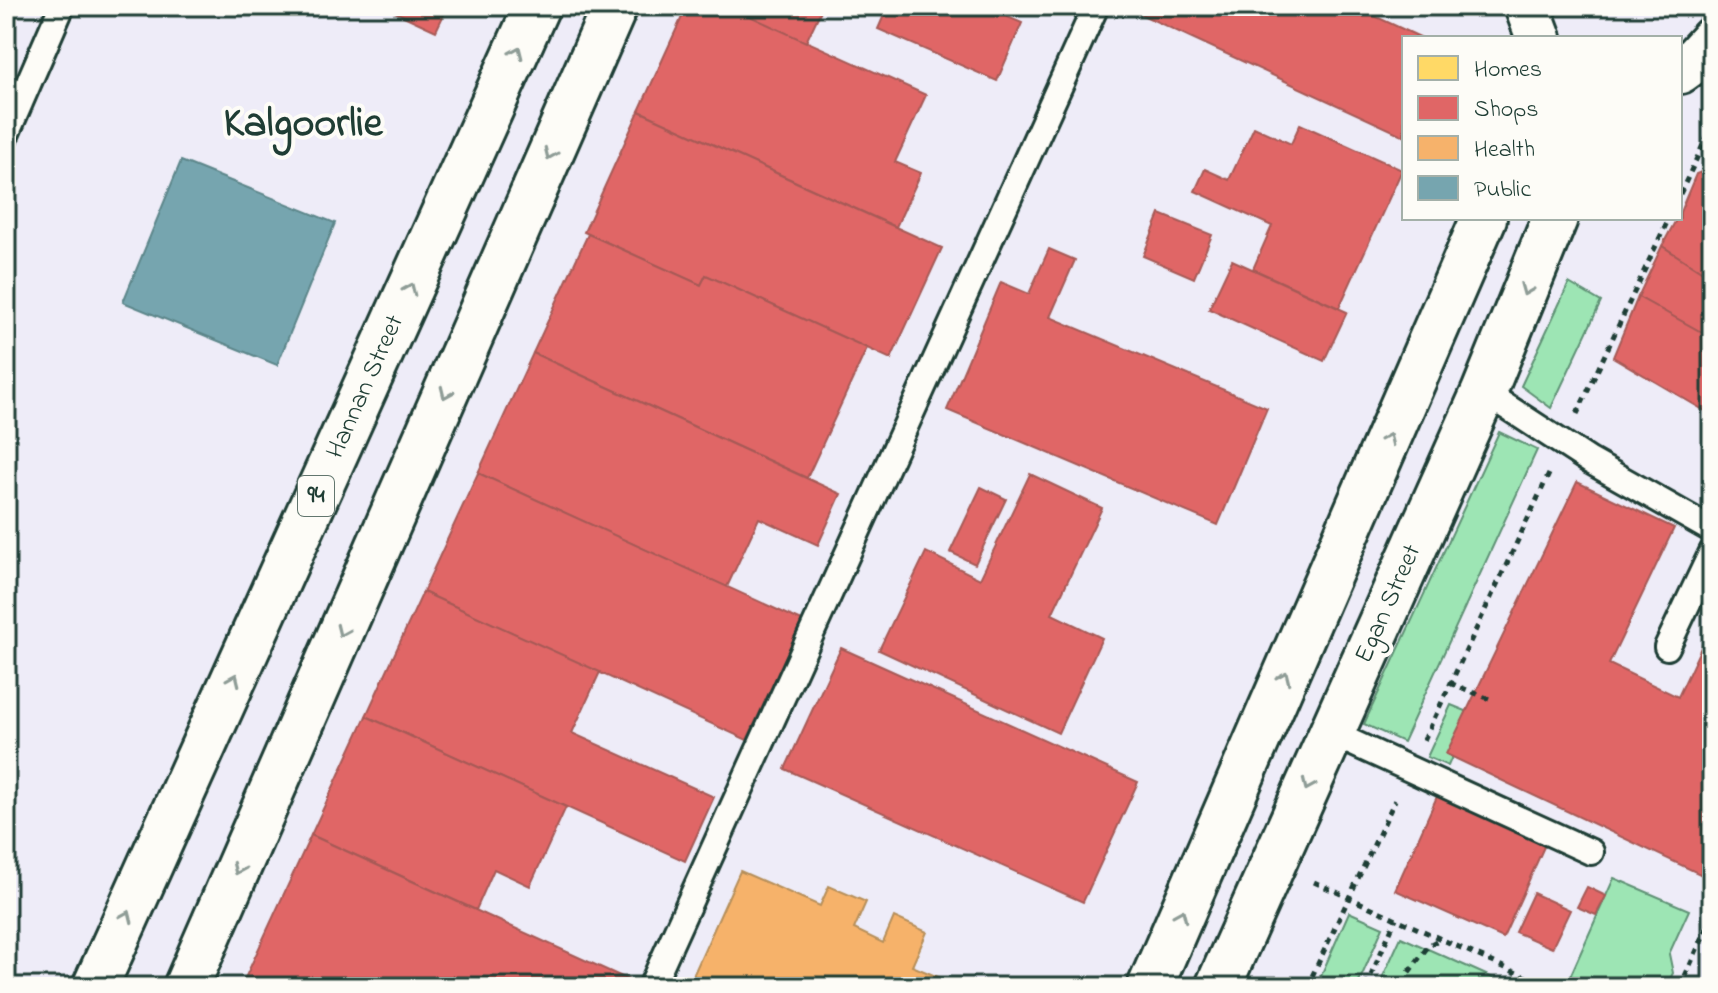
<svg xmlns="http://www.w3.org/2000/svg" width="1718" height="993" viewBox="0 0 1718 993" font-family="'Indie Flower',sans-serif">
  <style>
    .green { fill: #9de5b4; stroke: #5e9174; stroke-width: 2 }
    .homes { fill: #ffd966; stroke: #bcaa57; stroke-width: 2 }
    .shops { fill: #e06666; stroke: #a65a57; stroke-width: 2 }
    .health { fill: #f6b26b; stroke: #b68f5a; stroke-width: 2 }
    .public { fill: #76a5af; stroke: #5c868a; stroke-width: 2 }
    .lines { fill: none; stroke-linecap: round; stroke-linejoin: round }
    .service-casing { stroke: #1f3d34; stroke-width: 30 }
    .minor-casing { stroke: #1f3d34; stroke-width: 50 }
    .secondary-casing { stroke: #1f3d34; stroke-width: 50 }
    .trunk-casing { stroke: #1f3d34; stroke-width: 50 }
    .path { stroke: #1f3d34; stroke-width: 5; stroke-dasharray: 6 6; stroke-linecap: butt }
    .service { stroke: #fdfcf7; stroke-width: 24 }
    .minor { stroke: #fdfcf7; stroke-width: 44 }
    .secondary { stroke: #fdfcf7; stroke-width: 44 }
    .trunk { stroke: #fdfcf7; stroke-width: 44 }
    .oneway { stroke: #8e9c96 }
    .labels { text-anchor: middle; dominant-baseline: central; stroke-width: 8; stroke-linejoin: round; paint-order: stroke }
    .shield { fill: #fdfcf7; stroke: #62766e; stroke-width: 2 }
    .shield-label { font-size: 24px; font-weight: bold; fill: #1f3d34 }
    .street-label { font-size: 26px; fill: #1f3d34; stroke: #fdfcf7 }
    .town-label { font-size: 42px; font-weight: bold; fill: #1f3d34; stroke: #fdfcf7 }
  </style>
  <rect width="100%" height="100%" fill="#eeecf8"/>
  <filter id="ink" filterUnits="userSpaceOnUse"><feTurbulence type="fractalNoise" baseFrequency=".0125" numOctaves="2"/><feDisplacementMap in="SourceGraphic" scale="16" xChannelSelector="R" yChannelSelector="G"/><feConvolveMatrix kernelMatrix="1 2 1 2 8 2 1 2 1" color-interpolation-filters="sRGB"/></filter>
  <g filter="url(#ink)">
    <g class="green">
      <polygon points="1569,283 1601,302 1551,408 1521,386"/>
      <polygon points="1499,432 1537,450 1403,742 1364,724"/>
      <polygon points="1451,705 1471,713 1448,766 1427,757"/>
      <polygon points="1614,878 1689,910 1669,954 1673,973 1666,987 1581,987 1568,981"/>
      <polygon points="1349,912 1383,927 1357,987 1316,987"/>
      <polygon points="1401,937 1513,987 1389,987 1380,983"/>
    </g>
    <polygon class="homes" points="1049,6 1077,6 1072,16"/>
    <g class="shops">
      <polygon points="382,6 448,6 436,31"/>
      <polygon points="687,6 728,6 926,95 895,162 921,173 896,227 639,111"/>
      <polygon points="728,6 823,6 806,42"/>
      <polygon points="888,6 982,6 1022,23 997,81 878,29"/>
      <polygon points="1123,6 1353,6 1422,38 1404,38 1404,136"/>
      <polygon points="639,111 942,248 891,359 706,275 701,285 584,232"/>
      <polygon points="1300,124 1402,170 1339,308 1253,269 1272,226 1195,191 1205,169 1229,180 1254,127 1291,144"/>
      <polygon points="1712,168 1712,278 1662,246 1677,218 1680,218 1680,212 1696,174"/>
      <polygon points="1160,214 1212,235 1194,278 1143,256"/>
      <polygon points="588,234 701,285 706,275 867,348 807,478 533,353"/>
      <polygon points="1662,246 1712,278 1712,338 1638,297"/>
      <polygon points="1049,249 1075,260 1050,317 1267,408 1218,525 947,410 1001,282 1029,294"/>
      <polygon points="1232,260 1347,312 1324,361 1209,309"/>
      <polygon points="1638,297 1712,338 1712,415 1613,357"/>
      <polygon points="533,353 841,494 818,545 759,518 727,587 478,473"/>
      <polygon points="478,473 802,621 747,740 423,592"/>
      <polygon points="1030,474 1102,508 1052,614 1102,638 1058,733 879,650 926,552 980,579"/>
      <polygon points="1577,482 1674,528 1609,664 1678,697 1712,624 1712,853 1702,875 1446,754"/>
      <polygon points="981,487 1006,499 975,564 950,552"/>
      <polygon points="423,592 600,672 572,733 714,797 685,861 366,716"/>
      <polygon points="841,648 1138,782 1083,902 785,769"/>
      <polygon points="366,716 566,807 530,886 494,869 476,910 311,835"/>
      <polygon points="1439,792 1547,840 1503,938 1395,890"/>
      <polygon points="311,835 644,987 241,987"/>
      <polygon points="1587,887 1606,896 1596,915 1577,907"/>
      <polygon points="1533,893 1570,910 1552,948 1515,932"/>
    </g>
    <polygon class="health" points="740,871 820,906 829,886 866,902 854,929 883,943 894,917 927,932 912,966 962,987 688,987"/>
    <polygon class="public" points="181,161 335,223 277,365 123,302"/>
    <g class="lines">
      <defs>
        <g id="service">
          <polyline points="6,135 62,6"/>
          <polyline points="1484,392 1590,461 1712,530"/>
          <polyline points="1667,647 1712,552"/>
          <polyline points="1331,733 1591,852"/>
          <polyline points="651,987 1096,6"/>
        </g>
        <g id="minor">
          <polyline points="1150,987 1484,218"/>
          <polyline points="1218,987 1484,392 1555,218"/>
        </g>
        <g id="secondary">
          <polyline points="1527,6 1539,38"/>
          <polyline points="1680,71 1691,63 1712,40"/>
        </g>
        <g id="trunk">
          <polyline points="95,987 537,6"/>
          <polyline points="186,987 615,6"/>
        </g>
      </defs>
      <use href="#service" class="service-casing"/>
      <use href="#minor" class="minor-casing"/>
      <use href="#secondary" class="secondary-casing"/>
      <use href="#trunk" class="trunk-casing"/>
      <g class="path">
        <polyline points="1680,194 1712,126"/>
        <polyline points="1577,414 1669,218"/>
        <polyline points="1450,683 1492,700"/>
        <polyline points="1424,740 1549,474"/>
        <polyline points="1314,882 1548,987"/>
        <polyline points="1712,891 1704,898 1712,914"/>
        <polyline points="1409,972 1429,945 1440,939"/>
        <polyline points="1307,987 1395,800"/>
        <polyline points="1366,987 1396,918"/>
        <polyline points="1680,987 1712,917"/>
      </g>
      <use href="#service" class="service"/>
      <use href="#minor" class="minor"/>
      <use href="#secondary" class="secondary"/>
      <use href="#trunk" class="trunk"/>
    </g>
    <defs><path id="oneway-chevron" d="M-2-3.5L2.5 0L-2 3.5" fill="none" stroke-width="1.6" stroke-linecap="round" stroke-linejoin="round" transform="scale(2)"/></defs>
    <g class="oneway">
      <use href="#oneway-chevron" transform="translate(517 52) rotate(-66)"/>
      <use href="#oneway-chevron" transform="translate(550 154) rotate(114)"/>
      <use href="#oneway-chevron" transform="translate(410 289) rotate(-66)"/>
      <use href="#oneway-chevron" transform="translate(1526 290) rotate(112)"/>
      <use href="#oneway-chevron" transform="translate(446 393) rotate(114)"/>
      <use href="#oneway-chevron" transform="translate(1388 439) rotate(-66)"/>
      <use href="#oneway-chevron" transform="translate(342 631) rotate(114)"/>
      <use href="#oneway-chevron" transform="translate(1284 677) rotate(-66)"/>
      <use href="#oneway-chevron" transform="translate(234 679) rotate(-66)"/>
      <use href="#oneway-chevron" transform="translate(1308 785) rotate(114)"/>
      <use href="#oneway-chevron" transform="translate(238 869) rotate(114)"/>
      <use href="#oneway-chevron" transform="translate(1181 915) rotate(-66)"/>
      <use href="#oneway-chevron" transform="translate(127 916) rotate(-66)"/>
    </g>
  </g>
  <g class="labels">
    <rect class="shield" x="298" y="476" width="36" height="40" rx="6"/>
    <g class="shield-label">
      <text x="316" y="496">94</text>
    </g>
    <g class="street-label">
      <text transform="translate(366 387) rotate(-66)">Hannan Street</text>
      <text transform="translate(1389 604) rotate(-66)">Egan Street</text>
    </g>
    <g class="town-label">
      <text x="303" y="124">Kalgoorlie</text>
    </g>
  </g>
  <rect width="1718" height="993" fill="none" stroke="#fdfcf7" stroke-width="32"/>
  <rect x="16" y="16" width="1686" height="961" fill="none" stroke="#1f3d34" stroke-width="3" filter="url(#ink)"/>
  <rect x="1402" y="36" width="280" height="184" fill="#fdfcf7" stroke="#a4b0a9" stroke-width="2"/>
  <rect x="1418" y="56" width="40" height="24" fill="#ffd966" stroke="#a4b0a9" stroke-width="2"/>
  <text x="1474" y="76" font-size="24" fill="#1f3d34">Homes</text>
  <rect x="1418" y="96" width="40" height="24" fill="#e06666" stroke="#a4b0a9" stroke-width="2"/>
  <text x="1474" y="116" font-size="24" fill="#1f3d34">Shops</text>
  <rect x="1418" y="136" width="40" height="24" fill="#f6b26b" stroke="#a4b0a9" stroke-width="2"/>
  <text x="1474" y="156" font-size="24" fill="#1f3d34">Health</text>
  <rect x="1418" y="176" width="40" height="24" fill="#76a5af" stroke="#a4b0a9" stroke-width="2"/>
  <text x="1474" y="196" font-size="24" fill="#1f3d34">Public</text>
</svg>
